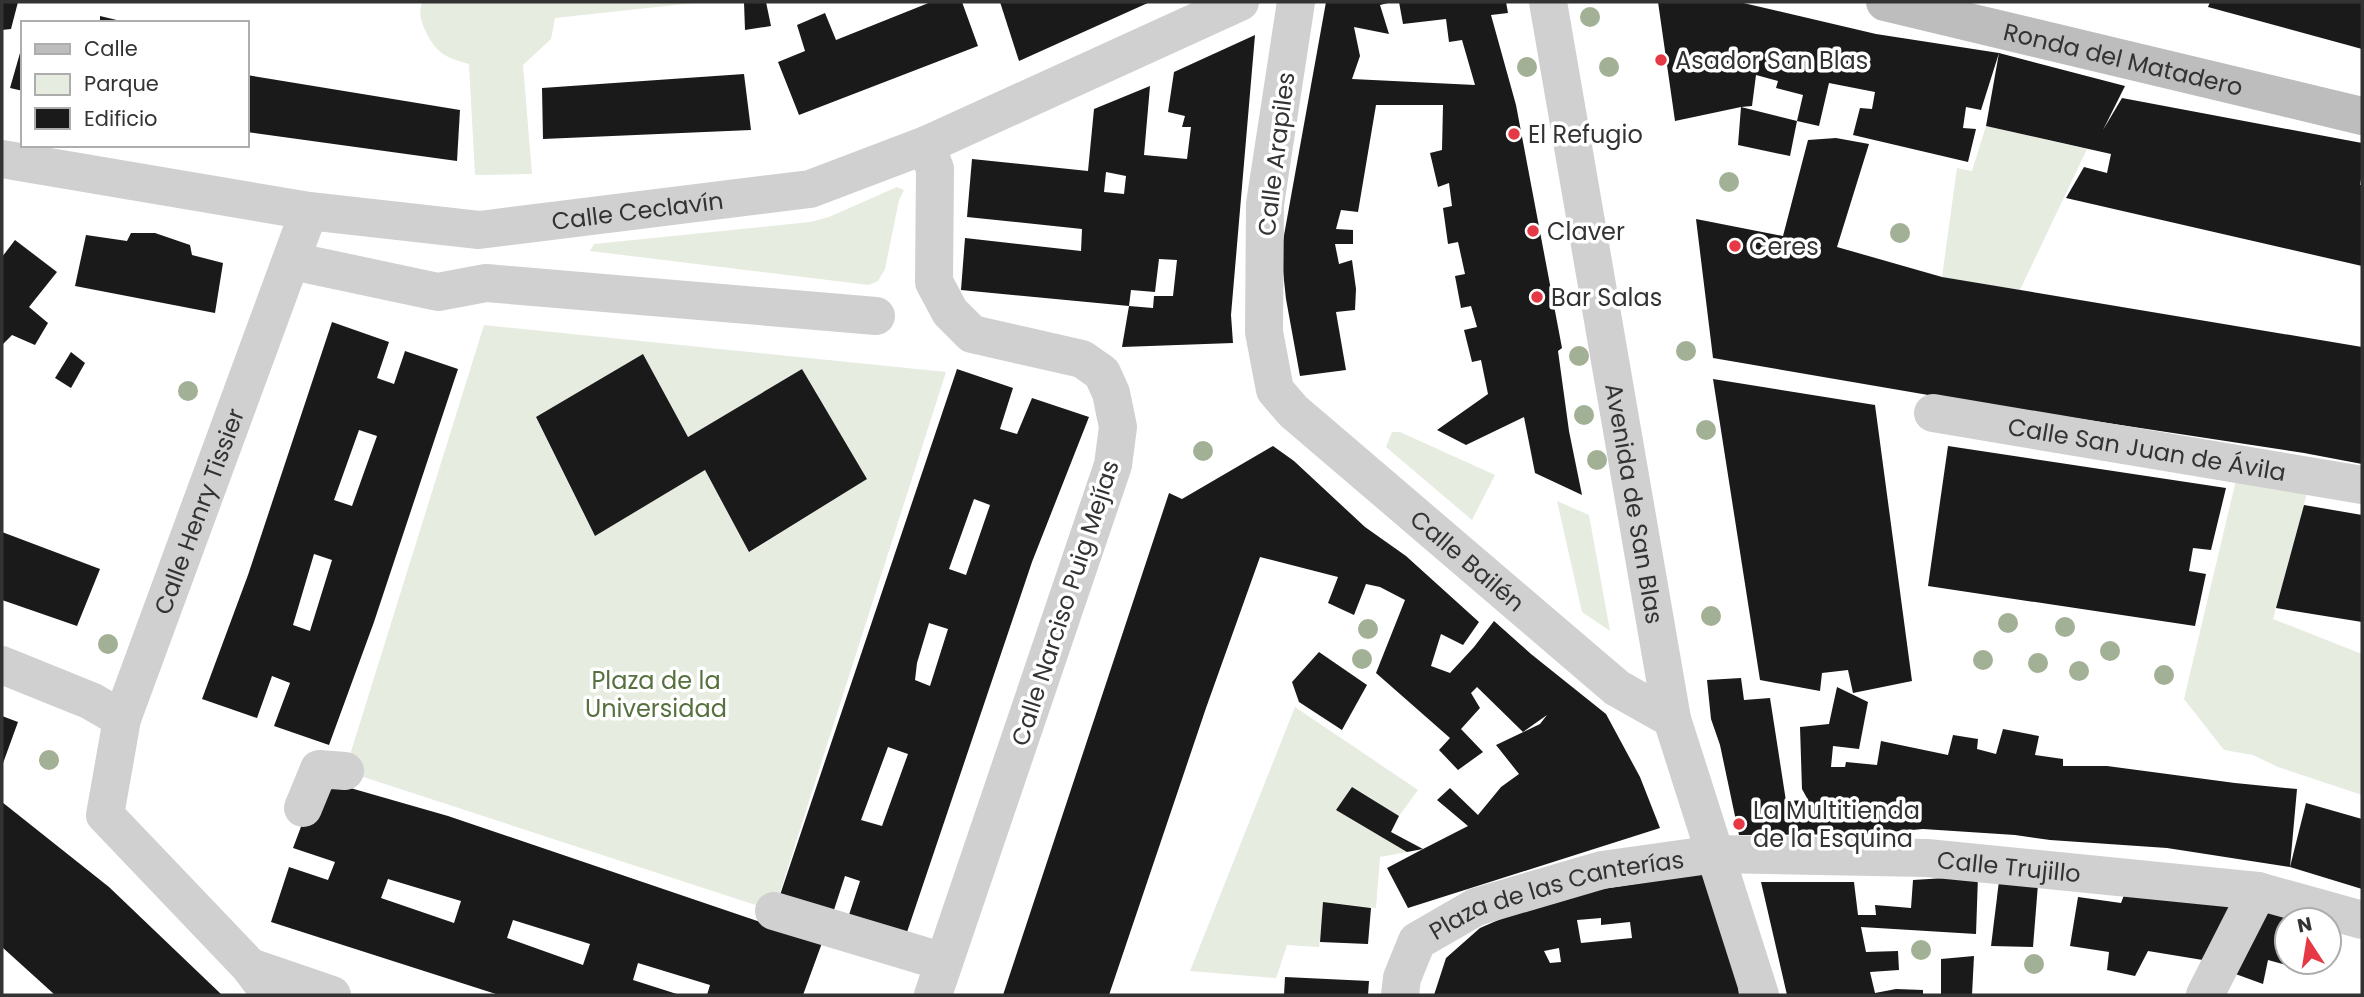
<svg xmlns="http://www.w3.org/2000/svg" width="2364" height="997" viewBox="0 0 2364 997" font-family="Poppins,sans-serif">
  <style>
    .green { fill: #e6ecdf; fill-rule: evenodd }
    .building { fill: #1a1a1a; fill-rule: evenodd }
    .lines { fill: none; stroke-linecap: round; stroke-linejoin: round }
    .street { stroke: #d0d0d0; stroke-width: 38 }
    .secondary { stroke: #bdbdbd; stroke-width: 38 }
    .tree { fill: #a2b095 }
    .poi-dot { fill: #e63946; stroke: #fff; stroke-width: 2.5 }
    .labels { text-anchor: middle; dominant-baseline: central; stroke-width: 7; stroke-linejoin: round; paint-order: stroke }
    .street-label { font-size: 24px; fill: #333; stroke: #fff }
    .poi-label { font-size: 24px; fill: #333; stroke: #fff; text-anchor: start }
    .park-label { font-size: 24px; fill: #56703f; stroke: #fff }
  </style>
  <rect width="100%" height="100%" fill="#fff"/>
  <g class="green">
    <path d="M422,2H703L555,18L551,39L523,65L532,174L475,175L469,64C444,57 436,53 425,30C420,18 419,14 422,2Z"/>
    <polygon points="1986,126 2087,149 2020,290 1942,277 1957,168 1972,171"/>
    <polygon points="897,187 904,190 899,200 885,269 878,281 869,285 590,251 594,244 810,222 829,217"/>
    <path d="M484,325L946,372L774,911L345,771ZM643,354L688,437L802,369L867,479L750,552L705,470L595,536L536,418Z"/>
    <polygon points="1392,432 1400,432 1495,475 1472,520 1386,447"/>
    <polygon points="2236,480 2307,493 2273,619 2362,654 2362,795 2278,767 2253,755 2224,750 2184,699"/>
    <polygon points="1557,501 1589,515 1610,631 1582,612"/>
    <polygon points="1295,707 1418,790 1399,816 1352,787 1407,852 1380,857 1376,908 1324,902 1319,947 1287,945 1276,978 1190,971"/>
  </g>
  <g class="building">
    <polygon points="2,2 18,2 11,29 2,30"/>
    <polygon points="744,2 766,2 771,26 745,30"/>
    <polygon points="931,2 962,2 978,46 799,115 778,62 805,51 797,25 825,13 836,40"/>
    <polygon points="1000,2 1150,2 1019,61"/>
    <polygon points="1326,2 1392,2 1380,5 1389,34 1354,27 1360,56 1352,79 1475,85 1462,40 1449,42 1446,19 1403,24 1399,2 1506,2 1508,13 1491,15 1516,105 1562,348 1558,351 1569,431 1582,495 1535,473 1524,417 1466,445 1437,430 1488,394 1481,360 1472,362 1464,330 1477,327 1471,306 1461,308 1455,276 1465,274 1458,242 1448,244 1443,208 1452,206 1449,183 1438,187 1430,153 1442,150 1443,105 1376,105 1358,212 1341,210 1336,229 1353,230 1353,244 1335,244 1339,264 1352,260 1356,289 1355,310 1336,312 1346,370 1300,376 1286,299 1281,252"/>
    <polygon points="1658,2 1739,2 1876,34 1999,53 2125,86 2103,130 2122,98 2362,143 2362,173 2360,185 2362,185 2362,266 2066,198 2084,167 2107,173 2111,154 1986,126 1999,53 1981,110 1966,107 1963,128 1976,129 1968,162 1853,135 1860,108 1872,109 1875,92 1829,83 1819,126 1797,121 1790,156 1738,145 1741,107 1797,121 1803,95 1776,88 1778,81 1756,75 1752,106 1741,107 1675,121"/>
    <polygon points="2210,2 2362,2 2362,49 2208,7"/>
    <polygon points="100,16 125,22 124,23 100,23"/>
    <path d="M1255,35L1231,315L1233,343L1122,347L1129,306L1153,308L1154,296H1173L1177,260L1159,259L1155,292L1131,290L1129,306L961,290L965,238L1081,251L1082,229L967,217L972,159L1088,171L1094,109L1150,86L1144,155L1187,159L1191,127H1182L1185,116L1168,112L1174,72ZM1106,172L1126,176L1124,194L1104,192Z"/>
    <polygon points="22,46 23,47 23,91 10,88"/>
    <polygon points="744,74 751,130 543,139 542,88"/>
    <polygon points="247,75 460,110 457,161 247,132"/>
    <polygon points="1836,138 1869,144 1837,247 1942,277 2362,347 2362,464 2304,453 1969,402 1713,358 1696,219 1783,236 1808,140"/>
    <polygon points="131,233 155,233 190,245 192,255 223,263 215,313 75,286 86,235 127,241"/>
    <polygon points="15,240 57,272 29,307 48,323 35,345 12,335 2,345 2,257"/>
    <path d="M332,322L389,342L377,378L394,384L405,351L458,369L374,622L329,745L274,726L290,683L272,676L257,718L202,699L248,575ZM359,430L377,436L352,506L334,500ZM314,554L332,560L310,631L293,625Z"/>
    <polygon points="71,352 85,363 71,388 55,378"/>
    <polygon points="643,354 688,437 802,369 867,479 749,552 705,470 595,536 536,417"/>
    <path d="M957,369L1013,388L1000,429L1017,434L1032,398L1089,417L1032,562L904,941L847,921L860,881L845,876L832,916L779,898ZM974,499L990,505L966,575L949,569ZM929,623L948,629L930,686L915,680L917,663ZM888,747L908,754L882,826L861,820Z"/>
    <polygon points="1713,379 1875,405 1912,681 1853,693 1848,670 1822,673 1820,691 1760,680"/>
    <polygon points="1273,446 1294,461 1365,527 1406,556 1479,622 1463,645 1441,634 1431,666 1450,673 1474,647 1494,621 1531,654 1606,714 1640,777 1660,828 1408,908 1387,868 1423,849 1407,852 1336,810 1352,787 1399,816 1391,832 1423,849 1468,826 1437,800 1450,788 1478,815 1501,787 1519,774 1496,745 1540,724 1547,715 1523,732 1477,687 1471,693 1480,708 1461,729 1483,752 1458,770 1439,750 1450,738 1376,673 1405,600 1380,587 1366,584 1354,615 1328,603 1338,577 1260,557 1206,708 1109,995 1003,995 1169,493 1182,499"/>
    <polygon points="1948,446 2226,488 2211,550 2193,548 2189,571 2206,574 2195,626 1928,586"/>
    <polygon points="2304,505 2362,515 2362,622 2276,608"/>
    <polygon points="2,532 100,569 77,626 2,600"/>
    <polygon points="1319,652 1367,685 1342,730 1299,702 1292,682"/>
    <polygon points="1741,678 1744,700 1770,698 1786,801 1808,800 1802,789 1800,727 1829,724 1837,687 1868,702 1859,749 1833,746 1831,767 1845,767 1846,762 1877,765 1881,741 1948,755 1953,735 1978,739 1977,749 1996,754 2003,729 2039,736 2035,755 2063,759 2063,766 2107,766 2235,783 2297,789 2290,867 2167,848 2050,840 2015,835 1923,829 1868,834 1739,835 1720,745 1711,719 1707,680"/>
    <polygon points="2,716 18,722 2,766"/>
    <path d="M319,779L448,816L822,943L803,995H707L710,985L638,963L633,980L680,995H499L271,922L289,867L328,880L335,862L293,848ZM388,879L461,901L454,923L381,898ZM513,920L590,944L583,965L507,938Z"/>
    <polygon points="2,802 109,887 222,995 55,995 2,947"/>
    <polygon points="2306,803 2362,819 2362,889 2290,867"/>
    <path d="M1712,872L1731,928L1739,995H1434L1446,958L1480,928L1551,897ZM1601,918V925L1630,922L1632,938L1581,943L1577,920ZM1559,948L1561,962L1550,963L1544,951Z"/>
    <polygon points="1978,876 1976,934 1861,927 1866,952 1898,951 1899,970 1870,972 1875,993 1896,989 1923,990 1923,995 1787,995 1761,882 1854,882 1858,915 1876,915 1875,905 1911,908 1913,880"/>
    <polygon points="1999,881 2038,884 2033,947 1991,946"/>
    <polygon points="2126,890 2251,905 2221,963 2148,951 2135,976 2107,970 2109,952 2070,946 2078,897 2121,903"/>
    <polygon points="1323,902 1371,908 1368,944 1320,942"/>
    <polygon points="2268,907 2313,920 2287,920 2287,962 2316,962 2311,972 2268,960 2263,984 2230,972"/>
    <polygon points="1974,956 1972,995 1941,995 1941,959"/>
    <polygon points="1285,977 1369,981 1368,995 1284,995"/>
  </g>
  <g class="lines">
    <g class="street">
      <path id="s1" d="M1296,2L1265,204L1264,332L1275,390L1293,411L1617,688L1672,719"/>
      <path id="s2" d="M1548,2L1672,719L1760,995"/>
      <polyline points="926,145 935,169 934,282 950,312 972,334 1082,359 1102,373 1111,393 1118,427 1113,465 933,995"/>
      <path id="s3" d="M2,159L309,211L479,230L810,189L926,145L1240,2"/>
      <polyline points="292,261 438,292 486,283 876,316"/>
      <path id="s4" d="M1933,413L2362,485"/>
      <polyline points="2,665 91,701 122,719"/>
      <polyline points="303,808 319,769 345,771"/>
      <polyline points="774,911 944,962"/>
      <polyline points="250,967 332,995"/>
      <path id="s5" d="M271,995L250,967L105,815L122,719L309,211"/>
      <path id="s6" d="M1400,995L1402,978L1417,941L1476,907L1602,870L1716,854L1927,858L2258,891L2362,920"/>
      <polyline points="2205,995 2258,891"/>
    </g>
    <path class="secondary" id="s7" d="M1885,2L2362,116"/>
  </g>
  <g class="tree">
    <circle cx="1590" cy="17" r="10"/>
    <circle cx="1527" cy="67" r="10"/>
    <circle cx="1609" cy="67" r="10"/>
    <circle cx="1729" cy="182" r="10"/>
    <circle cx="1900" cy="233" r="10"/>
    <circle cx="1686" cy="351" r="10"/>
    <circle cx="1579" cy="356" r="10"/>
    <circle cx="188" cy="391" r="10"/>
    <circle cx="1584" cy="415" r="10"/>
    <circle cx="1706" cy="430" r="10"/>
    <circle cx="1203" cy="451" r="10"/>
    <circle cx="1597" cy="460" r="10"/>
    <circle cx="1711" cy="616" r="10"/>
    <circle cx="2008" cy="623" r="10"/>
    <circle cx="2065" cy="627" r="10"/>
    <circle cx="1368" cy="629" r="10"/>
    <circle cx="108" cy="644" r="10"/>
    <circle cx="2110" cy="651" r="10"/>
    <circle cx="1362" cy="659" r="10"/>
    <circle cx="1983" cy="660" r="10"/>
    <circle cx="2038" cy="663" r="10"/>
    <circle cx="2079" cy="671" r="10"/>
    <circle cx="2164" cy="675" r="10"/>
    <circle cx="49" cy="760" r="10"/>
    <circle cx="1921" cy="950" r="10"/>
    <circle cx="2034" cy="964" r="10"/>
  </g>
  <g class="poi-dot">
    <circle cx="1661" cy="60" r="7"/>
    <circle cx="1514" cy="134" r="7"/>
    <circle cx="1533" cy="231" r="7"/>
    <circle cx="1735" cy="246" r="7"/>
    <circle cx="1537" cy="297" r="7"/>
    <circle cx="1739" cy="824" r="7"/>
  </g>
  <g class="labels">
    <g class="street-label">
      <text stroke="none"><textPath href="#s7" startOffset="245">Ronda del Matadero</textPath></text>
      <text transform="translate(1276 154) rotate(-83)">Calle Arapiles</text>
      <text stroke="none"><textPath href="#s3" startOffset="642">Calle Ceclavín</textPath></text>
      <text stroke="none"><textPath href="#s4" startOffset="217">Calle San Juan de Ávila</textPath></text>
      <text stroke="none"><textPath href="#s2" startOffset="509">Avenida de San Blas</textPath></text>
      <text stroke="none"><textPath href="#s5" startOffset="564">Calle Henry Tissier</textPath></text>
      <text stroke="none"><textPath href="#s1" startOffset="649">Calle Bailén</textPath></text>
      <text transform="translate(1065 603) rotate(-72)">Calle Narciso Puig Mejías</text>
      <text stroke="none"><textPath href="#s6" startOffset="665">Calle Trujillo</textPath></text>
      <text stroke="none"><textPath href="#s6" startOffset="206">Plaza de las Canterías</textPath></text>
    </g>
    <g class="poi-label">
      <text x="1675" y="60">Asador San Blas</text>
      <text x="1528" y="134">El Refugio</text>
      <text x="1547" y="231">Claver</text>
      <text x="1749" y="246">Ceres</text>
      <text x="1551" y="297">Bar Salas</text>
      <text x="1753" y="810">La Multitienda<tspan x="1753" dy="28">de la Esquina</tspan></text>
    </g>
    <g class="park-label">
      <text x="656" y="680">Plaza de la<tspan x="656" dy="28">Universidad</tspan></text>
    </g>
  </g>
  <rect width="2364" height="997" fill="none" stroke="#333333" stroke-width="7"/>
  <rect x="21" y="21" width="228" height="126" fill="#ffffff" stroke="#adadad" stroke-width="2"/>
  <rect x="35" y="44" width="35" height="10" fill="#bdbdbd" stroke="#adadad" stroke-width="2"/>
  <text x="84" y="56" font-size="21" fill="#333333">Calle</text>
  <rect x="35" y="74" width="35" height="21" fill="#e6ecdf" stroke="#adadad" stroke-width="2"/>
  <text x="84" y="91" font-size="21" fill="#333333">Parque</text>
  <rect x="35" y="108" width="35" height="21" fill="#1a1a1a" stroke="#adadad" stroke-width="2"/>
  <text x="84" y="126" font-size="21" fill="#333333">Edificio</text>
  <g transform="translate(2308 941) rotate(348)"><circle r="33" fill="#ffffff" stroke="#adadad" stroke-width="2"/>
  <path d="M0-5L12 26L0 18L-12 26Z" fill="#e63946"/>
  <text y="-10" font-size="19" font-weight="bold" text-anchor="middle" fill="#333333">N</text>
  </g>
</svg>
